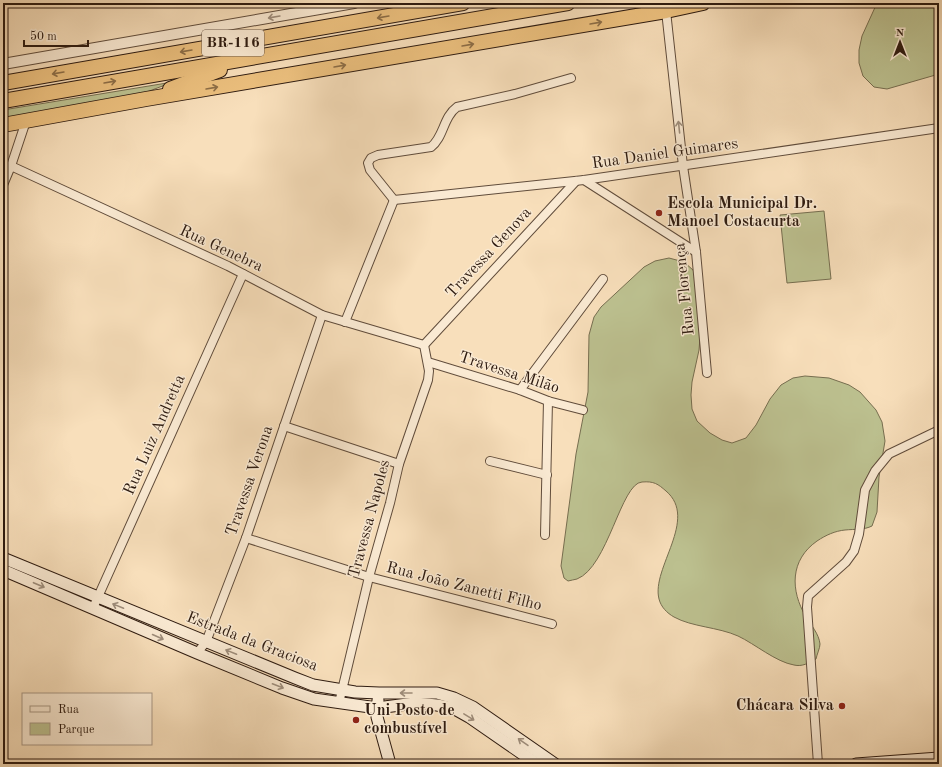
<svg xmlns="http://www.w3.org/2000/svg" width="942" height="767" viewBox="0 0 942 767" font-family="'Old Standard TT',serif">
  <style>
    .green { fill: #bdc291; stroke: #766e50 }
    .lines { fill: none; stroke-linecap: round; stroke-linejoin: round }
    .minor-casing { stroke: #604c3b; stroke-width: 10 }
    .tertiary-casing { stroke: #604c3b; stroke-width: 12 }
    .secondary-casing { stroke: #2e1b10; stroke-width: 13 }
    .motorway-casing { stroke: #2e1b10; stroke-width: 16 }
    .minor { stroke: #faead3; stroke-width: 8 }
    .tertiary { stroke: #faead3; stroke-width: 10 }
    .secondary { stroke: #faead3; stroke-width: 11 }
    .motorway { stroke: #ecc07e; stroke-width: 14 }
    .oneway { stroke: #9e8d7b }
    .oneway2 { stroke: #8d6e47 }
    .poi-dot { fill: #8f2418; stroke: #faead3; stroke-width: 1.5 }
    .labels { text-anchor: middle; dominant-baseline: central; stroke-width: 3; stroke-linejoin: round; paint-order: stroke }
    .shield { fill: #faead3; stroke: #6b594a; stroke-width: 1 }
    .shield-label { font-size: 15px; font-weight: bold; fill: #2e1b10 }
    .street-label { font-size: 16px; fill: #2e1b10; stroke: #faead3 }
    .poi-label { font-size: 16px; font-weight: bold; fill: #2e1b10; stroke: #faead3; text-anchor: start }
  </style>
  <rect width="100%" height="100%" fill="#f8dfbb"/>
  <filter id="stains"><feTurbulence type="fractalNoise" baseFrequency=".005" numOctaves="4"/><feColorMatrix values="0 0 0 0 .2 0 0 0 0 .09 0 0 0 0 .02 0 0 0 .5 -.17"/></filter>
  <radialGradient id="worn" r=".72"><stop offset=".6" stop-color="#630" stop-opacity="0"/><stop offset="1" stop-color="#630" stop-opacity=".3"/></radialGradient>
  <g class="green">
    <polygon points="877,3 939,3 939,74 887,89 874,87 863,76 859,63 859,50 862,36"/>
    <polygon points="173,82 131,98 3,120 3,110"/>
    <polygon points="824,211 831,279 787,283 780,215"/>
    <path d="M669,258L684,262L693,270L699,280L701,324L699,350L692,382L691,395L692,409L697,421L710,433L722,440L732,443L746,438L756,425L770,399L781,385L793,378L805,376L829,378L849,385L860,392L876,410L882,422L885,441L879,477L877,512L872,526C864,530 855,529 845,530C835,531 826,535 817,541C790,560 790,590 806,617C811,625 819,634 820,644C820,648 817,654 816,659C809,663 802,667 794,665C776,662 755,644 738,636C718,627 692,627 674,617C667,613 661,607 659,599C651,568 699,519 666,491C658,484 654,481 642,482C621,483 608,567 577,579C574,580 571,580 568,581L564,578L561,566L576,454L588,392L589,335L594,317L601,307L644,267L655,261Z"/>
  </g>
  <g class="lines">
    <defs>
      <g id="minor">
        <polyline points="666,11 683,166 696,252 707,373"/>
        <polyline points="11,166 228,266 322,315 424,345"/>
        <polyline points="584,180 696,252"/>
        <polyline points="3,185 11,166 26,121"/>
        <polyline points="394,200 584,180 939,128"/>
        <path d="M394,200L370,170L368,163L371,158L378,155L431,147C444,137 443,117 457,107L515,94L571,78"/>
        <polyline points="345,322 394,200"/>
        <polyline points="424,345 576,181"/>
        <polyline points="428,362 520,390 548,401 583,410"/>
        <polyline points="520,390 603,279"/>
        <polyline points="284,426 399,464"/>
        <polyline points="490,461 547,475"/>
        <polyline points="545,535 548,401"/>
        <polyline points="246,538 369,577 552,624"/>
        <polyline points="93,608 243,274"/>
        <polyline points="197,653 206,642 246,538 322,315"/>
        <polyline points="339,703 369,577 390,503 399,464 428,380 429,371 424,345"/>
        <polyline points="818,764 807,607 808,596 846,562 854,551 859,534 865,490 875,471 889,454 939,430"/>
      </g>
      <polyline id="tertiary" points="3,64 354,3"/>
      <g id="secondary">
        <polyline points="3,558 295,678 313,685 355,692 379,693 437,693 454,698 473,707 555,764"/>
        <polyline points="3,570 197,653 282,688 314,699 377,708 415,703 437,705 453,708 469,717 537,764"/>
        <polyline points="378,700 377,717 390,764"/>
        <polyline points="856,764 939,758"/>
      </g>
      <g id="motorway">
        <polyline points="3,83 463,3"/>
        <polyline points="170,89 220,70"/>
        <polyline points="3,101 568,3"/>
        <polyline points="3,125 146,99 666,11 703,3"/>
      </g>
    </defs>
    <use href="#minor" class="minor-casing"/>
    <use href="#tertiary" class="tertiary-casing"/>
    <use href="#secondary" class="secondary-casing"/>
    <use href="#motorway" class="motorway-casing"/>
    <use href="#minor" class="minor"/>
    <use href="#tertiary" class="tertiary"/>
    <use href="#secondary" class="secondary"/>
    <use href="#motorway" class="motorway"/>
  </g>
  <defs><path id="oneway-shaft" d="M-6 0H5M1.5-3L5.5 0L1.5 3" fill="none" stroke-width="1.6" stroke-linecap="round" stroke-linejoin="round"/></defs>
  <g class="oneway">
    <use href="#oneway-shaft" transform="translate(274 17) rotate(170)"/>
    <use href="#oneway-shaft" transform="translate(679 127) rotate(-96)"/>
    <use href="#oneway-shaft" transform="translate(39 585) rotate(23)"/>
    <use href="#oneway-shaft" transform="translate(118 606) rotate(-158)"/>
    <use href="#oneway-shaft" transform="translate(158 637) rotate(24)"/>
    <use href="#oneway-shaft" transform="translate(231 652) rotate(-158)"/>
    <use href="#oneway-shaft" transform="translate(278 686) rotate(21)"/>
    <use href="#oneway-shaft" transform="translate(406 693) rotate(-180)"/>
    <use href="#oneway-shaft" transform="translate(469 717) rotate(31)"/>
    <use href="#oneway-shaft" transform="translate(523 742) rotate(-145)"/>
  </g>
  <g class="oneway2">
    <use href="#oneway-shaft" transform="translate(383 17) rotate(170)"/>
    <use href="#oneway-shaft" transform="translate(596 23) rotate(-10)"/>
    <use href="#oneway-shaft" transform="translate(468 45) rotate(-10)"/>
    <use href="#oneway-shaft" transform="translate(186 51) rotate(170)"/>
    <use href="#oneway-shaft" transform="translate(340 66) rotate(-10)"/>
    <use href="#oneway-shaft" transform="translate(58 73) rotate(170)"/>
    <use href="#oneway-shaft" transform="translate(110 82) rotate(-10)"/>
    <use href="#oneway-shaft" transform="translate(212 88) rotate(-10)"/>
  </g>
  <g class="poi-dot">
    <circle cx="659" cy="213" r="4"/>
    <circle cx="842" cy="706" r="4"/>
    <circle cx="356" cy="720" r="4"/>
  </g>
  <g class="labels">
    <rect class="shield" x="202" y="30" width="62" height="26" rx="3"/>
    <g class="shield-label">
      <text x="233" y="43">BR-116</text>
    </g>
    <g class="street-label">
      <text transform="translate(665 154) rotate(-8)">Rua Daniel Guimares</text>
      <text transform="translate(221 249) rotate(25)">Rua Genebra</text>
      <text transform="translate(489 253) rotate(-47)">Travessa Genova</text>
      <text transform="translate(685 289) rotate(-96)">Rua Florença</text>
      <text transform="translate(509 373) rotate(18)">Travessa Milão</text>
      <text transform="translate(155 435) rotate(-66)">Rua Luiz Andretta</text>
      <text transform="translate(250 481) rotate(-71)">Travessa Verona</text>
      <text transform="translate(370 519) rotate(-75)">Travessa Napoles</text>
      <text transform="translate(464 587) rotate(14)">Rua João Zanetti Filho</text>
      <text transform="translate(252 642) rotate(21)">Estrada da Graciosa</text>
    </g>
    <g class="poi-label">
      <text x="667" y="204">Escola Municipal Dr.<tspan x="667" dy="18">Manoel Costacurta</tspan></text>
      <text x="834" y="706" text-anchor="end">Chácara Silva</text>
      <text x="364" y="711">Uni Posto de<tspan x="364" dy="18">combustível</tspan></text>
    </g>
  </g>
  <rect width="942" height="767" fill="none" stroke="#f8dfbb" stroke-width="16"/>
  <rect x="4" y="4" width="934" height="759" fill="none" stroke="#2e1b10" stroke-width="2"/>
  <rect x="8" y="8" width="926" height="751" fill="none" stroke="#2e1b10"/>
  <rect x="22" y="693" width="130" height="52" fill="#faead3" stroke="#a89785"/>
  <rect x="30" y="706" width="20" height="6" fill="#faead3" stroke="#a89785"/>
  <text x="58" y="713" font-size="12" fill="#2e1b10">Rua</text>
  <rect x="30" y="723" width="20" height="12" fill="#bdc291" stroke="#a89785"/>
  <text x="58" y="733" font-size="12" fill="#2e1b10">Parque</text>
  <g transform="translate(900 42)" stroke="#faead3" stroke-width="3" paint-order="stroke">
  <path d="M0-3L7 15L0 10L-7 15Z" fill="#2e1b10"/>
  <text y="-6" font-size="11" font-weight="bold" text-anchor="middle" fill="#2e1b10">N</text>
  </g>
  <path d="M24 40v6h64v-6" fill="none" stroke="#2e1b10" stroke-width="2"/>
  <text x="30" y="40" font-size="12" fill="#2e1b10" stroke="#faead3" stroke-width="3" paint-order="stroke">50 m</text>
  <rect width="100%" height="100%" filter="url(#stains)"/>
  <rect width="100%" height="100%" fill="url(#worn)"/>
</svg>
